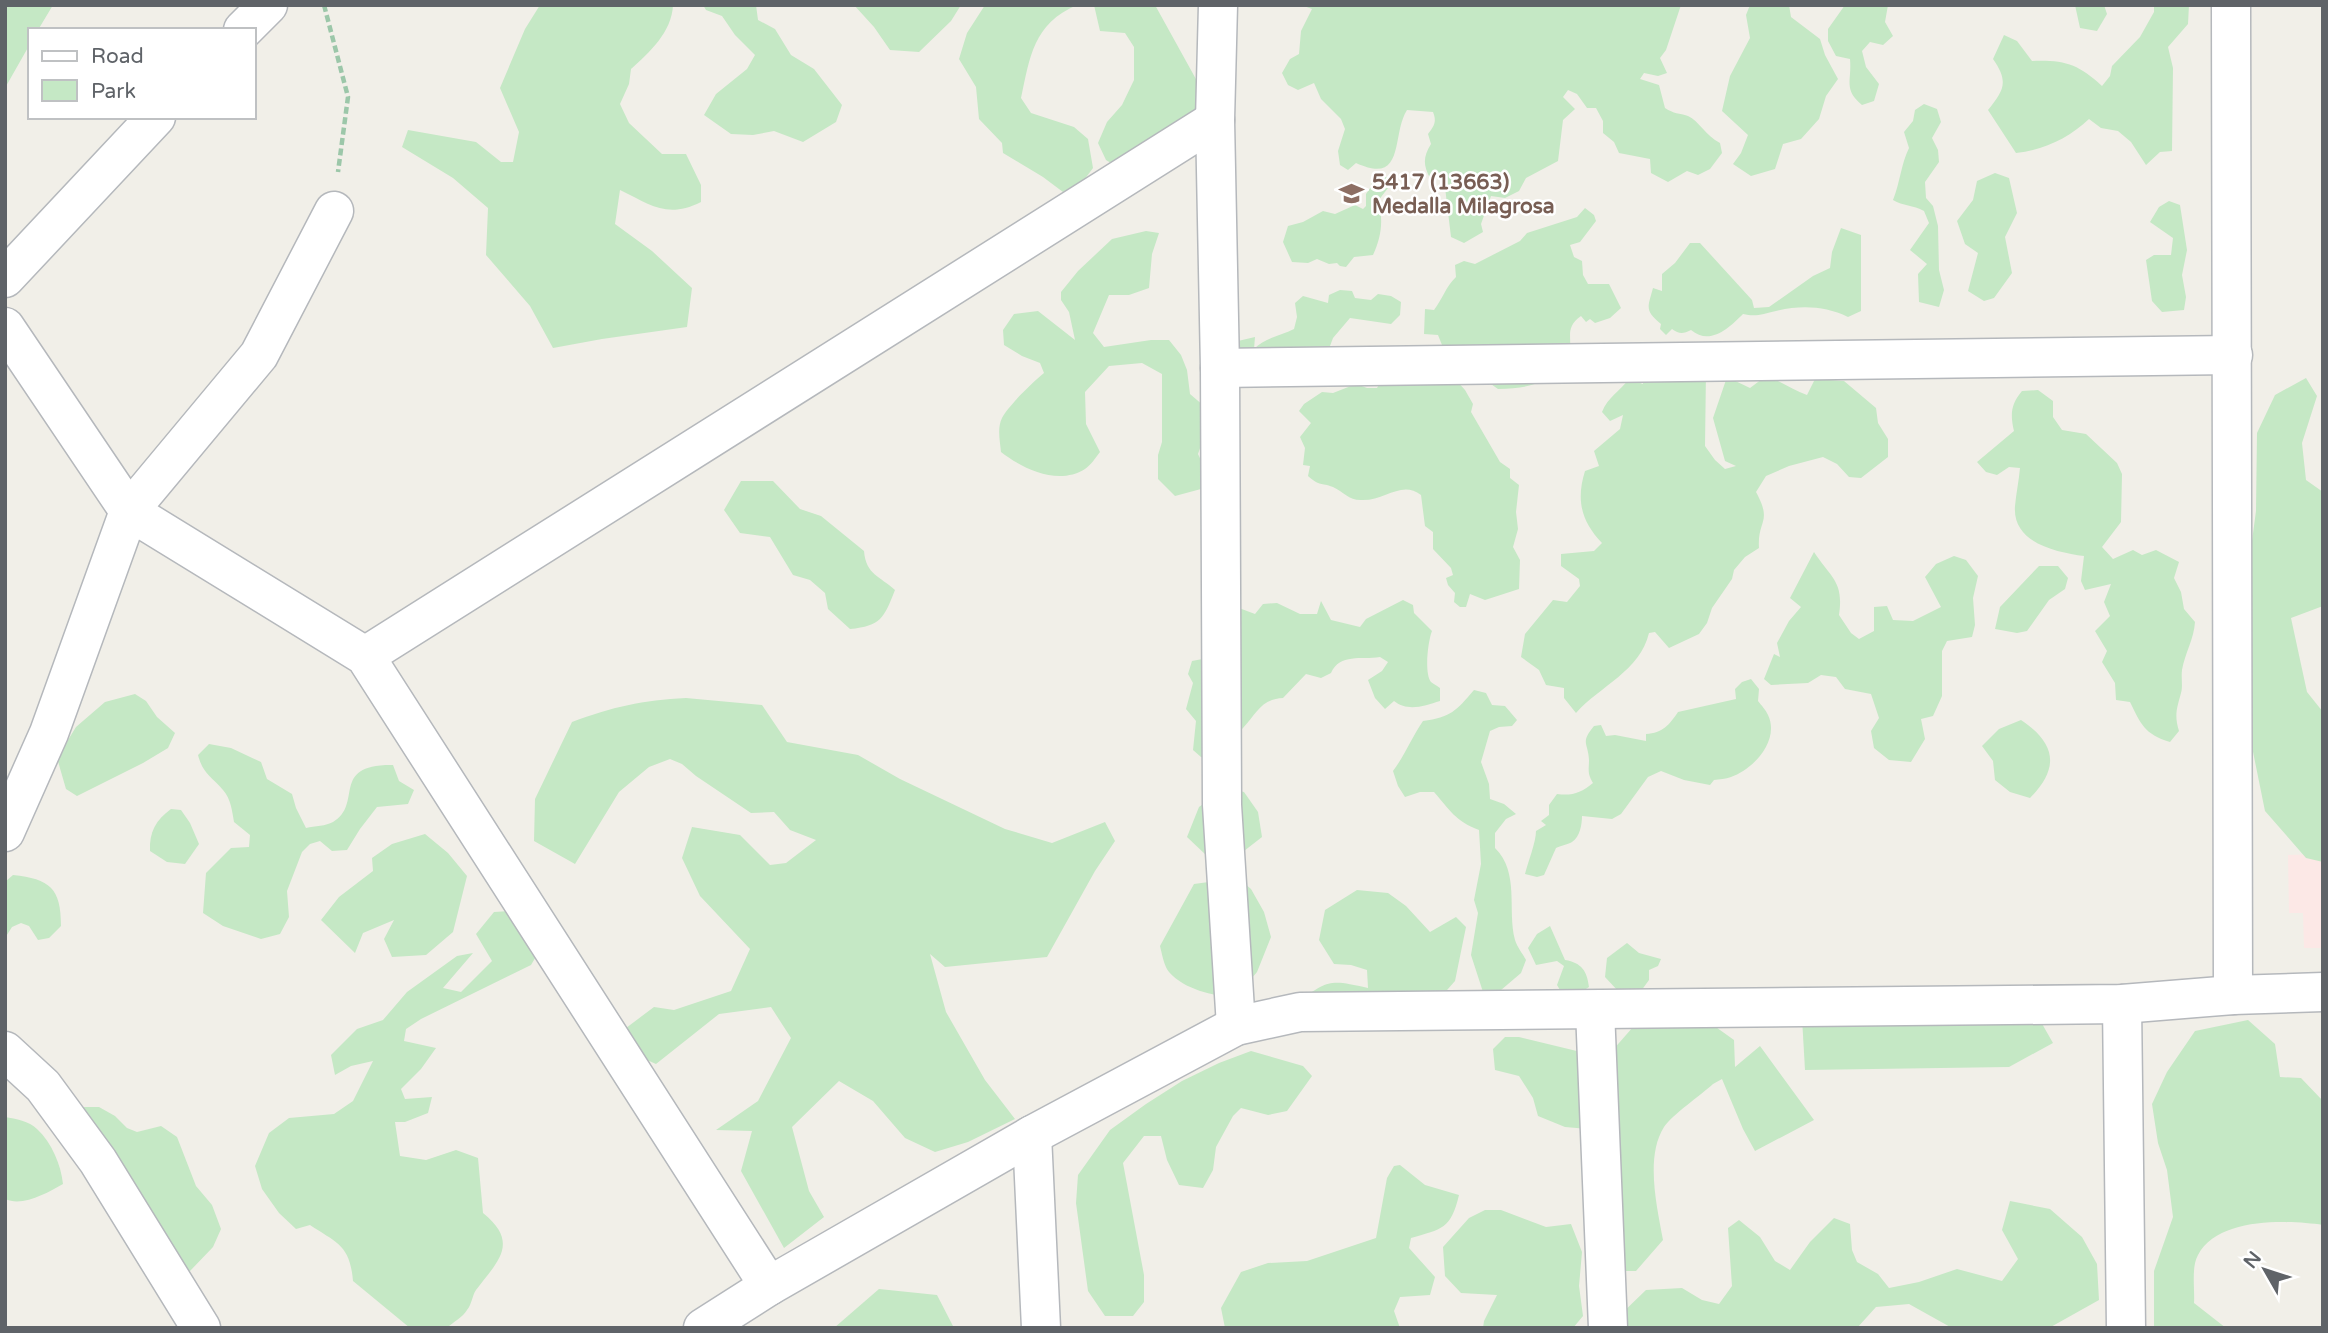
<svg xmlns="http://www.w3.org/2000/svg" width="2328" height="1333" viewBox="0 0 2328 1333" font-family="'Varela Round',sans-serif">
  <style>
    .medical { fill: #fce8e6 }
    .green { fill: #c5e8c5 }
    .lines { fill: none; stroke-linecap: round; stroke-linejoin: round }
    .minor-casing { stroke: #b5b8bc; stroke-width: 41 }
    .path { stroke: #9cc7a9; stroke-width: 4.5; stroke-dasharray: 7 3.5; stroke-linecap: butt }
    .minor { stroke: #fff; stroke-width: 38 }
    .labels { text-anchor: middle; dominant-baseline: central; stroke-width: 5; stroke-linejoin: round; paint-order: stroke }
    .education-label { font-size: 21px; font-weight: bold; fill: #785e54; stroke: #fff; text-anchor: start }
  </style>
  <rect width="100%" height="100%" fill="#f1efe8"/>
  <polygon class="medical" points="2323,854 2323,948 2304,948 2303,913 2289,913 2288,855"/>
  <g class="green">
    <polygon points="5,5 53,5 38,30 30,30 30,44 5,88"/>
    <path d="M540,5H673C672,32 649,53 631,69L629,84L620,104L629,123L662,154H686L701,185V202C667,219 651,205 620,190L615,224L652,251L692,288L687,327L602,339L553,348L530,306L486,255L488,208L453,178L402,147L408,130L476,142L501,162H513L519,132L500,88L525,29Z"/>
    <polygon points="703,5 756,5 758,20 775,29 791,55 814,69 842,105 836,122 803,142 774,131 753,135 731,134 704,115 716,94 747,69 755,55 735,35 722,16 706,10"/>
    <polygon points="854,5 961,5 951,21 919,52 890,50 874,27"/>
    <path d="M985,5H1077C1033,24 1030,57 1021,98L1031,113L1074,127L1088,139L1093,168L1084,180L1063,192L1043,177L1003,153L1002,143L979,119L976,87L959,59L967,33Z"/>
    <polygon points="1094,5 1155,5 1202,90 1202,105 1127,173 1106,160 1098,143 1107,122 1122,105 1134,80 1134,47 1125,33 1100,31"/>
    <path d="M1301,5H1681L1666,50L1660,58L1667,73L1658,76L1644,73L1640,79L1659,85L1665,108C1674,114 1679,113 1688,116C1699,121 1706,136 1720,143L1722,153L1710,169L1698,175L1687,171L1668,182L1651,173L1650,159L1619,153L1614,142L1603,133V121L1596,108H1587L1577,94L1568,90L1563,97L1575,109L1563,120L1558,161L1526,178L1519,191L1505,198L1491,196L1481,224L1483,232L1464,243L1451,237L1444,179L1430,178C1423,165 1423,157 1431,144L1428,134C1434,126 1437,122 1433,112L1407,110C1391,135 1406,186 1356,163L1348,170L1340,165L1338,151L1345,129L1341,119L1321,99L1314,83L1298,90L1288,85L1282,73L1290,59L1299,54L1301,31L1312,9Z"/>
    <polygon points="1750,5 1789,5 1791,17 1820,39 1825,55 1838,79 1826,96 1819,119 1801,139 1783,144 1775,169 1751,176 1733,164 1741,153 1748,135 1722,111 1730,76 1750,38 1746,15"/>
    <path d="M1845,5H1888L1885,22L1893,36L1883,45L1870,42L1862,51L1866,67L1879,84L1874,101L1862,105C1843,89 1852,81 1850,59L1836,56L1828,41V29Z"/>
    <polygon points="2075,5 2104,5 2107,14 2097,31 2080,28"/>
    <path d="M2154,5H2189L2188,24L2168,47L2173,68L2172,151L2160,152L2146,165L2131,142L2118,131L2101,128L2089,119C2069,138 2044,150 2016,153L1988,110C2004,90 2009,82 1993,59L2004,35L2017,41L2032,61C2065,60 2078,64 2102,86L2110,76L2112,66L2140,37L2154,12Z"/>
    <path d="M1924,104L1937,109L1941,122L1932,138L1938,150L1939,162L1925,182L1926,198L1933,206L1938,226L1939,270L1944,290L1939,307L1919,302L1918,274L1927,264L1910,250L1929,223L1924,211C1913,205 1903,206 1893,200C1900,183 1901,164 1909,148L1904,132L1913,121L1915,110Z"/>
    <polygon points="1995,173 2009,178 2017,213 2005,237 2012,273 1994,298 1984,301 1968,291 1978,253 1965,244 1957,221 1973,200 1977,181"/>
    <path d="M1382,176L1389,178L1388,188L1378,201C1384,220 1381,238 1373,255L1354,257L1346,267L1340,266L1337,263L1329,264L1317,259L1308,263L1292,262L1283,242L1288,226L1303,222L1323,211L1335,214L1355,205L1363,209L1366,206V194L1371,187L1372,178Z"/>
    <polygon points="2169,201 2180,205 2187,250 2182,275 2186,297 2184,310 2162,312 2152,301 2146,260 2154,255 2171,255 2173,238 2150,222 2159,207"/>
    <path d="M1585,208L1594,215L1596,221L1580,242L1570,245L1574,257L1582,261L1583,275L1588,284H1609L1621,308L1610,318L1595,323L1590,319L1586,322L1581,316C1564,328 1573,338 1569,352C1569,353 1563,360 1562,361C1544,386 1528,388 1498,389L1488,382L1450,365L1438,335L1424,334L1425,309L1434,310C1443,298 1445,288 1456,277L1455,265L1464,261L1475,264L1520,241L1527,233L1577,217Z"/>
    <path d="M1841,228L1861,235V311L1848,317C1825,306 1801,305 1776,311C1763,314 1756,317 1743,314C1729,328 1710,346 1691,330C1683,334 1679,334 1672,329L1666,335L1660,329L1661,324C1644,310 1648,307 1653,288L1662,291V274L1675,263L1690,243H1700L1752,300L1754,308L1769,307L1813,276L1830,268L1832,252Z"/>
    <path d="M1146,231L1159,233L1152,254L1149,288L1129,295H1109L1093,333L1104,347L1151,340H1169L1181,355L1187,370L1190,394L1204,406L1206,431L1198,454L1209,477L1201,489L1175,496L1158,479V455L1162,442V374L1142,363L1109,366L1085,392L1086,424L1100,452C1096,457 1091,465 1085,469C1058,486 1023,469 1001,452C1000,441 997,428 1002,418C1008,406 1033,382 1044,373L1040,363L1022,356L1004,345L1003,330L1014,314L1038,311L1075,340L1069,312L1061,300V292L1078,271L1112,239Z"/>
    <path d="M1340,290L1352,291L1355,298L1371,300L1378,294L1391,296L1401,302L1400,315L1391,324L1350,318L1333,338L1330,346L1298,374L1201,349L1199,333H1214L1238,341L1255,337L1254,349C1264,338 1280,336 1294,329L1297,317L1295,303L1303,296L1328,303L1329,295Z"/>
    <path d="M1706,371L1705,446L1715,460L1725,469L1736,466L1725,461L1713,418L1727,377L1750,388L1766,376C1781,381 1793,390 1807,395L1815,379L1844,381L1876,408L1878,423L1888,439V457L1861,478L1849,477L1837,464L1823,457L1789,466L1766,476L1756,492C1773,523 1757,520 1759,548L1745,557L1734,570L1732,579L1712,608L1707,623L1699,634L1669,648L1655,632L1649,633C1640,671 1600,686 1576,713L1564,698V688L1546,685L1539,670L1521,657L1525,634L1553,600L1567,602L1580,586L1579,579L1561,566V554L1594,551L1602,543C1581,521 1576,500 1585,471L1599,466L1594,451L1620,429L1623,415L1610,421L1602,412C1608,397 1619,392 1629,379L1643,384V373Z"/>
    <polygon points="2306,378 2317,396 2302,443 2306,480 2323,492 2323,606 2291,618 2307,692 2323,712 2323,862 2306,858 2265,811 2250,737 2245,593 2256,511 2257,433 2275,395"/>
    <path d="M1455,379L1465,390L1473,404L1471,412L1500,462L1510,469V478L1519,485L1516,512L1518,529L1513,547L1520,560L1519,589L1485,600L1470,594L1466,607H1460L1454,602L1455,593L1448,585L1446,578L1453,575L1451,568L1433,549V532L1425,526L1421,495C1402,480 1386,500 1363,500C1349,501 1344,492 1333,487C1320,482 1321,487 1308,476L1310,466L1303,465L1305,448L1300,437L1311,423L1299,411L1304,404L1322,392L1333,393L1356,384L1367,388H1377L1380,383Z"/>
    <path d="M2038,390L2053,401V417L2062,430L2086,434L2117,463L2122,474L2121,522L2102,547L2113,559L2133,550L2142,555L2156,550L2179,562L2174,578L2181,592L2184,609L2195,622C2194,639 2185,653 2182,670C2181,678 2183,686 2181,693C2177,708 2174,715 2179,731L2170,742C2144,734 2141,724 2130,702L2116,700L2115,683L2102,662L2107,651L2095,631L2110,616L2104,602L2111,584L2085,590L2081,581L2084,556C2056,552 2012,543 2015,506C2016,494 2019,480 2020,468L2009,467L1997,475L1986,472L1977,462L2014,431C2010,414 2011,404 2022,391Z"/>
    <path d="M741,481H773L800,509L821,516L864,551C866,575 880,576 895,590C884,618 881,626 850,629L828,609L825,593L810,580L793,575L770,537L740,533L724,510Z"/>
    <path d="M1814,552C1831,578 1844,581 1839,615L1851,633L1859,639L1874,631V607L1887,606L1893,620L1913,621L1941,607L1925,577L1936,564L1954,556L1966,560L1978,576L1973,598L1975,625L1972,637L1947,641L1942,651V696L1933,716L1921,719L1925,739L1911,762L1889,760L1874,748L1871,731L1879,718L1871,694L1845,689L1836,677L1821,675L1808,683L1771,685L1764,679L1774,654L1780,657L1777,643L1789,621L1801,607L1790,598Z"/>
    <polygon points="2039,566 2058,566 2068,578 2065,589 2049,600 2027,631 2017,633 1995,629 2000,607"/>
    <path d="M1403,600L1413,605L1414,613L1432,631C1428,641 1424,673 1431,682C1431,682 1440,688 1440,688V701C1424,706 1408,712 1394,701L1385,709L1375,698L1368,680L1382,671L1388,662L1380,657C1361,660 1340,653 1331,673L1321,678L1306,674L1283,698C1261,699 1257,713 1243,728C1233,738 1225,747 1217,760L1201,757L1193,750L1196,721L1186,709L1193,683L1188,674L1192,661L1213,657L1239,608L1255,614L1263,604L1277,603L1300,614H1317L1321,601L1331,620L1360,627L1366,619Z"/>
    <path d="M1751,679L1759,689L1758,701C1761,705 1766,710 1768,715C1780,740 1754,769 1731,777C1726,779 1719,779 1714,780L1710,785L1684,780L1661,771L1648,777L1621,814L1612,819L1582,816C1582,824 1580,837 1572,842C1569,844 1560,846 1556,848L1544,875L1537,877L1525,874C1528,862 1536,842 1536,831L1546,825L1541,821L1549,815V805L1557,794C1572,796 1581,793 1593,783C1587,773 1589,770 1589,760C1588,742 1580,743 1594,726L1601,725L1606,736L1615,735L1646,741V734C1663,733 1669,725 1678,712L1736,699L1735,689L1742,682Z"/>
    <path d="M1474,690L1486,693L1492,705L1505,706L1517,720L1512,726L1499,727L1490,731L1481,762L1489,784L1490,799L1504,804L1516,814L1506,819L1495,833V848C1520,873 1507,909 1515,940C1517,947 1523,954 1526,960L1521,973L1494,996L1483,992L1471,955L1478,913L1474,900L1481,864L1479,830C1455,821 1450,810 1434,792H1420L1405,797L1398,786L1393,771C1405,755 1412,737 1423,721C1451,717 1456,711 1474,690Z"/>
    <polygon points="135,694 146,701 157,717 175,733 168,748 143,763 77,796 66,789 57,758 76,727 105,702"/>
    <path d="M686,698L762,705L787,742L858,755L900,779L1005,829L1052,843L1105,822L1115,841L1095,871L1047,957L945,967L930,954L946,1012L985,1080L1015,1119L968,1142L935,1152L905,1138L873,1101L839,1081L792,1127L809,1191L824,1217L784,1248L741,1171L752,1131L716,1130L758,1101L791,1038L771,1007L719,1014L656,1064L629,1052L626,1028L654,1007L674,1010L731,991L750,949L700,896L682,858L692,827L740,835L770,865L786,863L816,840L790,830L774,812L751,813L696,776L682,764L670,759L649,767L619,792L575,864L534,841L535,799L572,722C612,707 643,700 686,698Z"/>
    <path d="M2021,720C2056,743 2060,768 2030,798L2010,792L1995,780L1993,761L1982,746L1999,729Z"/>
    <path d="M209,744L231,748L261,762L267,779L292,794L296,808L306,828C315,826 326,826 333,822C364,804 329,764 393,765L399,781L414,790L408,804L377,807L360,829L347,850L332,851L320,841L310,844L302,852L287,891L289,917L280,934L261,939L223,926L203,913L206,873L231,848L249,847L250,835L234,822C232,811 231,799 223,790C211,776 203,774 198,755Z"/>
    <polygon points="1226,788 1244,792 1258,812 1262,837 1244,851 1206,855 1187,837 1199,807"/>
    <path d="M171,809L181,810L190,823L199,844L185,864L167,862L150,851C149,832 156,820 171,809Z"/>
    <polygon points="425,834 448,853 467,876 453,932 426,955 392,957 384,939 394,920 363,933 355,953 321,920 339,897 373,871 372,858 392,844"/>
    <path d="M13,875C50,879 61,888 61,926L49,938L38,940L29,926L21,923L12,927L5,938V882Z"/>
    <path d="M1238,878L1251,889L1264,912L1271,937L1257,972L1235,998C1212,995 1185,990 1169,972C1164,966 1162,954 1160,946L1194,884Z"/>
    <path d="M1357,890L1388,893L1406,906L1430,932L1456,917L1466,927L1455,981L1440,998L1298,1002C1329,979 1331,980 1368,988L1367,970L1351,965L1334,964L1319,940L1325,910Z"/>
    <path d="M528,910L547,938L531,965L421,1019L406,1029L404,1041L436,1048L421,1069L401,1089L405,1099L432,1097L428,1113L405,1122H395L400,1156L426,1160L456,1150L478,1158L483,1213C520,1243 498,1261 476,1290C472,1296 472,1304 467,1310C463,1317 453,1322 447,1328H410L353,1281C350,1245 337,1243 310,1225L296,1229L279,1213L262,1189L255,1166L269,1133L289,1118L334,1114L353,1101L373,1061L351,1066L335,1075L331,1055L357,1029L383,1020L407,992L457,956L473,953L443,988L461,992L492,961L476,934L494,912Z"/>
    <path d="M1550,926L1565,960C1582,963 1587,971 1589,987L1578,994L1563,995L1557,985L1564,966L1557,961L1536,965L1528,948L1537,934Z"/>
    <polygon points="1627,943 1639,953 1661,959 1658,966 1649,970 1649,980 1641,991 1619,992 1605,977 1607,958"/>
    <polygon points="2021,987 2053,1043 2009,1067 1805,1070 1802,1018"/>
    <path d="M1640,1019L1713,1025L1734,1040L1735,1067L1760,1046L1814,1120L1755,1151L1743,1129L1722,1079L1713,1084C1701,1095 1672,1115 1664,1127C1645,1157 1657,1207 1663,1240L1636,1271H1624L1588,1129L1565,1127L1538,1116L1533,1098L1519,1076L1495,1070L1493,1049L1505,1037H1519L1585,1053L1612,1051Z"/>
    <path d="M2248,1020L2275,1044L2280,1077L2301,1078L2323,1101V1225C2287,1220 2218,1217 2198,1255C2191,1267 2195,1290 2194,1303L2226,1328H2154V1271L2173,1217L2167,1170L2158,1143L2152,1104L2167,1072L2195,1031Z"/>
    <polygon points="1251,1051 1303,1066 1312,1076 1287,1111 1268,1115 1241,1108 1233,1116 1216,1147 1213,1170 1203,1188 1179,1185 1167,1160 1161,1136 1144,1136 1123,1163 1144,1275 1144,1302 1133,1316 1105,1316 1088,1291 1076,1203 1078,1175 1110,1130 1146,1104 1182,1081 1219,1063"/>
    <polygon points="84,1107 99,1107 115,1116 127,1128 137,1132 161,1126 177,1137 196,1186 212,1205 221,1229 213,1247 190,1271 140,1259 80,1111"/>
    <path d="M5,1117C16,1119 29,1121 37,1129C52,1143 61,1165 63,1184C47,1193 23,1207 5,1199Z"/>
    <path d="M1400,1165L1425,1185L1459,1195C1451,1229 1442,1229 1411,1238L1409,1248L1435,1277L1430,1295L1400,1297L1394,1311L1400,1328H1225L1221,1308L1241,1272L1268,1263L1307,1261L1376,1238L1387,1178L1394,1166Z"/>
    <polygon points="2010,1201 2050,1209 2082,1237 2097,1264 2099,1300 2049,1328 1952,1328 1909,1304 1876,1307 1857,1328 1624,1328 1618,1317 1646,1290 1682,1288 1702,1300 1719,1304 1732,1286 1728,1228 1739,1220 1760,1237 1775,1261 1790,1270 1810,1242 1834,1218 1850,1224 1852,1250 1857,1262 1878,1274 1889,1288 1919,1282 1957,1269 2002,1281 2018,1259 2002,1230"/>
    <polygon points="1485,1210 1501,1210 1546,1227 1571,1224 1582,1252 1579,1286 1583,1316 1573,1328 1483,1328 1484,1321 1497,1295 1461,1293 1445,1276 1443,1247 1469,1218"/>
    <polygon points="879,1289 937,1295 954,1328 834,1328"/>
  </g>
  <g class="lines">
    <defs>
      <g id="minor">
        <polyline points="1218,5 1215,120 1220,368 1222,805 1236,1026"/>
        <polyline points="2231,5 2233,995"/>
        <polyline points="243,30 268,5"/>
        <polyline points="5,278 156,117"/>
        <polyline points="5,327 129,511 365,656 769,1286"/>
        <polyline points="1220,368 2233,355"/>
        <polyline points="365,656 1215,120"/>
        <polyline points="5,832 49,733 129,511 259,355 334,211"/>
        <polyline points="2122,1004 2126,1328"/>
        <polyline points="1595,1010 1608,1328"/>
        <polyline points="5,1051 43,1086 98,1161 201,1328"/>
        <polyline points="1032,1135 1041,1328"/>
        <polyline points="703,1328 769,1286 1032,1135 1236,1026 1300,1012 2122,1004 2233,995 2323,992"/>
      </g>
    </defs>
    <use href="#minor" class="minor-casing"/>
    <polyline class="path" points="324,5 348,97 338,172"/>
    <use href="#minor" class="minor"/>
  </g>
  <defs>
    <symbol id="school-bare" viewBox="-9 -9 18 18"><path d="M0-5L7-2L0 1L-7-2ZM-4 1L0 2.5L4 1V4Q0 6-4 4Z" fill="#8d6e63" stroke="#fff" stroke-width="2.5" paint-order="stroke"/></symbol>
  </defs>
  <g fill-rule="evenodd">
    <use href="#school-bare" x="1334" y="176" width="35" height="35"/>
  </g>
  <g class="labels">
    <g class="education-label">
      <text x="1372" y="182">5417 (13663)<tspan x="1372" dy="24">Medalla Milagrosa</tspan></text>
    </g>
  </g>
  <rect width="2328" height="1333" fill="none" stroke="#5f6368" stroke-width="14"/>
  <rect x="28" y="28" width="228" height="91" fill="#ffffff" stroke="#bfc1c3" stroke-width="2"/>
  <rect x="42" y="51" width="35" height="10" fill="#ffffff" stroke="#bfc1c3" stroke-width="2"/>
  <text x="91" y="63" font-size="21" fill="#5f6368">Road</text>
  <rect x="42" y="80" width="35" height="21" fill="#c5e8c5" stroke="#bfc1c3" stroke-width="2"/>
  <text x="91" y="98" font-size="21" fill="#5f6368">Park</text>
  <g transform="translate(2265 1270) rotate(309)" stroke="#ffffff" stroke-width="5" paint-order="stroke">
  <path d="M0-5L12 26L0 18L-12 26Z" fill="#5f6368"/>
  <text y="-10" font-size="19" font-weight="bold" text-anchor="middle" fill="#5f6368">N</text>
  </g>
</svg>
